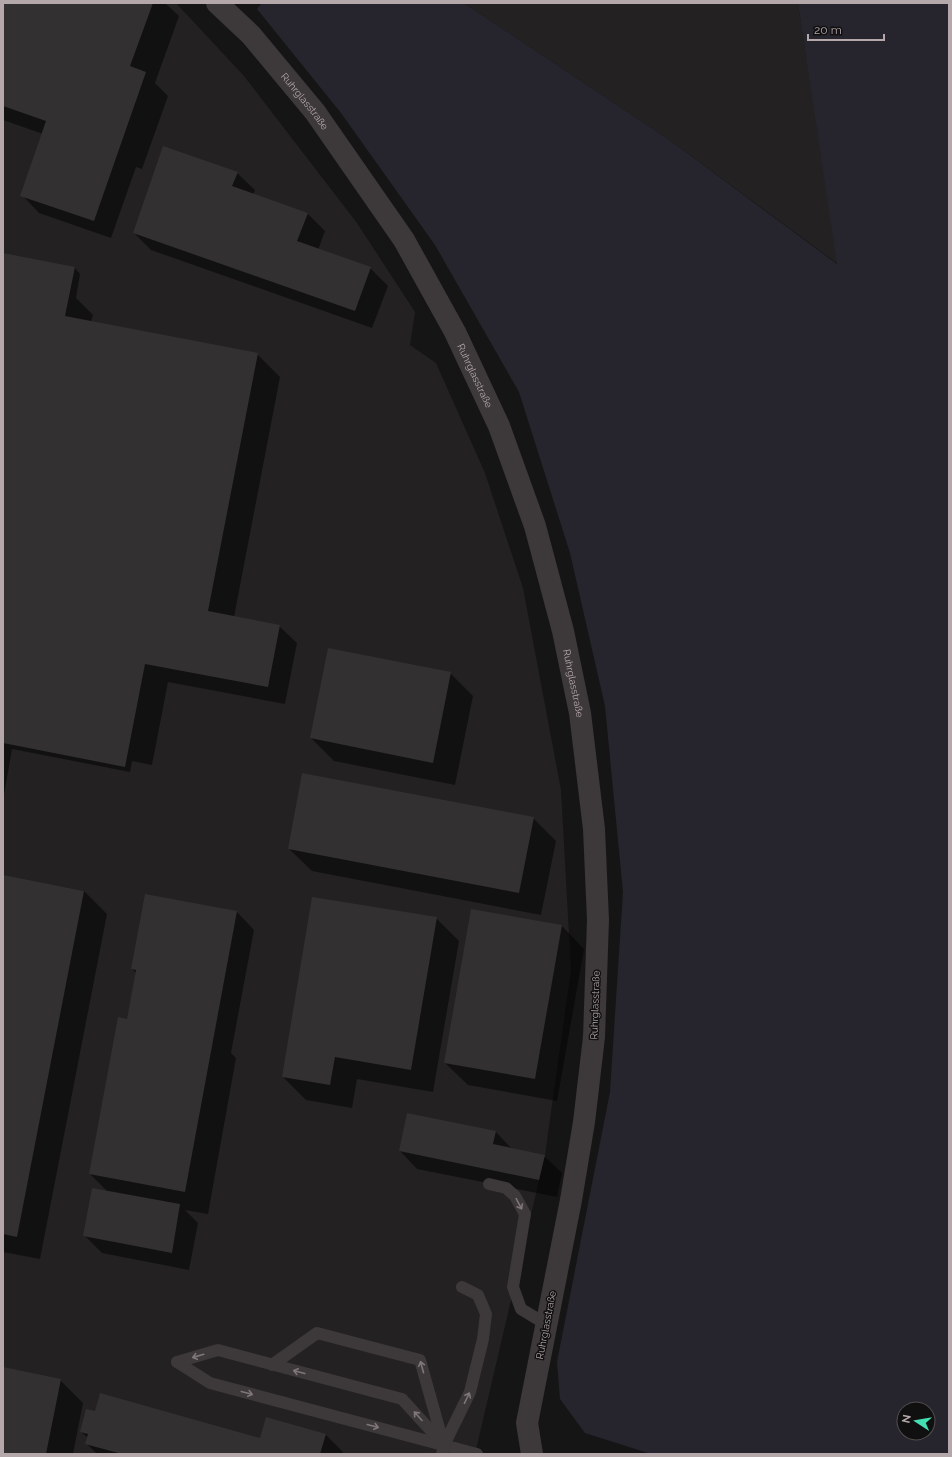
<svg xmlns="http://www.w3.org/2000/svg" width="952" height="1457" viewBox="0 0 952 1457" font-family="Raleway,sans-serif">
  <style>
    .built { fill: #232121 }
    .green { fill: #26252e; fill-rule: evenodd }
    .shadow { fill: #0007 }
    .building { fill: #323030 }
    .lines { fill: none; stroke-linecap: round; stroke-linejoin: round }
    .service { stroke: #3d3839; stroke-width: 12 }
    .tertiary { stroke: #3d3839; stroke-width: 22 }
    .oneway { stroke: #7f7678 }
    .labels { text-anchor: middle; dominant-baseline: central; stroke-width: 3; stroke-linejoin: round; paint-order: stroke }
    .street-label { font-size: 10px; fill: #b5a8ab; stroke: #111010 }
  </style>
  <rect width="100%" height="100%" fill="#161515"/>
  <g class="built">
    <polygon points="3,3 176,3 244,76 357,223 415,312 410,345 436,363 485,473 523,588 561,790 571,970 545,1155 475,1454 3,1454"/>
    <polygon points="464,3 798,3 838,264 671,141"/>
  </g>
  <path class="green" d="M262,3H464L671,141L837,264L798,3H949V1454L648,1453L585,1433L560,1399L557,1362L610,1092L623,892L605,706L570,553L519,392L435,245L341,113L257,9ZM904,1409H928V1433H904Z"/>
  <g class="shadow">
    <polygon points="3,3 165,3 179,16 155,83 168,96 142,169 136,167 111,238 39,213 22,195 43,134 3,120"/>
    <polygon points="237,173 255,190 253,195 307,213 325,231 318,250 370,268 388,286 372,328 151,250 134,233"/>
    <polygon points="3,254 75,268 80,274 76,298 93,315 91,322 257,354 280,377 234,617 279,626 297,643 285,704 168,682 152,765 132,761 130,772 12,749 4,795"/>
    <polygon points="450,673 473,696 455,785 334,761 311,738"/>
    <polygon points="533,818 556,841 541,915 312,871 289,849"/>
    <polygon points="3,876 84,891 107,914 40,1259 3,1252"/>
    <polygon points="237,912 254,930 231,1053 236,1058 208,1214 185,1210 198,1223 189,1270 102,1253 85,1236 108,1192 90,1174 130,1020 136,973 132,969"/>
    <polygon points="436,918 459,941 433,1092 357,1079 352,1108 306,1100 283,1077"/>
    <polygon points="562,926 584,949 557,1101 468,1085 445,1063"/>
    <polygon points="408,1114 496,1132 512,1149 544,1156 562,1173 557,1197 417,1169 400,1151"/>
    <polygon points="3,1368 60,1380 83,1403 73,1454 3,1454"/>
    <polygon points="81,1432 261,1439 326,1435 343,1452 343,1454 97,1454 86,1443 88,1438"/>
  </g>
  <g class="building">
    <polygon points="3,3 153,3 130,66 146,72 94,221 20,196 46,121 3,106"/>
    <polygon points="163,146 238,172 232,186 308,213 297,241 371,267 355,311 133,233"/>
    <polygon points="3,253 75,267 65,316 258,353 208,611 280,625 268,687 145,664 125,767 3,743"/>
    <polygon points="328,648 451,672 433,763 310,738"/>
    <polygon points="302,773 534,817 519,893 288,849"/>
    <polygon points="3,875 84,891 17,1237 3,1234"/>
    <polygon points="145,894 237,911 185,1192 89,1174 118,1017 127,1019 136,970 131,969"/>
    <polygon points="312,897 437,917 411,1070 335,1057 330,1085 282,1077"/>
    <polygon points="471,909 562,925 535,1079 444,1063"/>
    <polygon points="407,1113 496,1131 493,1144 545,1155 539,1180 399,1151"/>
    <polygon points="92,1188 180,1204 172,1253 83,1236"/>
    <polygon points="3,1367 61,1379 46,1454 3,1454"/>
    <polygon points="100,1393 260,1438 266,1417 326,1434 320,1454 122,1454 85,1444 88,1434 80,1432 86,1409 95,1411"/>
  </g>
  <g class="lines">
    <g class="service">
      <polyline points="489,1184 506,1188 515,1196 525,1214 513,1287 521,1309 546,1324"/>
      <polyline points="177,1362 210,1383 477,1454"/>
      <polyline points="177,1362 218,1350 402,1399 444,1445"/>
      <polyline points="272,1365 317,1333 420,1360 443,1442"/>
      <polyline points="442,1454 444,1445 470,1392 483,1339 486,1314 478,1295 462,1287"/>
    </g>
    <path class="tertiary" id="s1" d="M217,3L251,35L315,112L404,240L455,332L499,426L535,526L563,631L580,713L594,829L598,920L594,1037L584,1122L571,1200L527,1423L532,1454"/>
  </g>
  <defs><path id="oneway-shaft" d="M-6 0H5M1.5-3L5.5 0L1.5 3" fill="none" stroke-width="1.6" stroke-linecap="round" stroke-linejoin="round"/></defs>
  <g class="oneway">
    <use href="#oneway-shaft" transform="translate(519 1204) rotate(62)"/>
    <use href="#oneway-shaft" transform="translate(198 1356) rotate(164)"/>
    <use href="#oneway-shaft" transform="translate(422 1367) rotate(-105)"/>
    <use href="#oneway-shaft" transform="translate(299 1372) rotate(-165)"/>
    <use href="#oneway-shaft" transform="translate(247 1393) rotate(15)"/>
    <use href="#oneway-shaft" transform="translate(467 1398) rotate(-64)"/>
    <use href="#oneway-shaft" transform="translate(418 1416) rotate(-132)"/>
    <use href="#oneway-shaft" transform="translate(373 1426) rotate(15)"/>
  </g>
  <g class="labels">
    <g class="street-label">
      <text stroke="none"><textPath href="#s1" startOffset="132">Ruhrglasstraße</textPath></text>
      <text stroke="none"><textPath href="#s1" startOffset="456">Ruhrglasstraße</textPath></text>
      <text stroke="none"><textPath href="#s1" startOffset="780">Ruhrglasstraße</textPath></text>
      <text transform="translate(595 1005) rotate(-88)">Ruhrglasstraße</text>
      <text transform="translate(546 1325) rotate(-79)">Ruhrglasstraße</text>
    </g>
  </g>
  <rect width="952" height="1457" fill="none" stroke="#b5a8ab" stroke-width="8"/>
  <g transform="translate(916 1421) rotate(282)"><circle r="19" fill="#111010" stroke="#534d4e"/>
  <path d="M0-3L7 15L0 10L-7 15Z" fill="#43e0b3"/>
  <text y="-6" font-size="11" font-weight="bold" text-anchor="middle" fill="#b5a8ab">N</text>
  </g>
  <path d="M808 34v6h76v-6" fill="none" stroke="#b5a8ab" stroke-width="2"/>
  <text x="814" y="34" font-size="12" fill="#b5a8ab" stroke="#111010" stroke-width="3" paint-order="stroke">20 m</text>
</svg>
